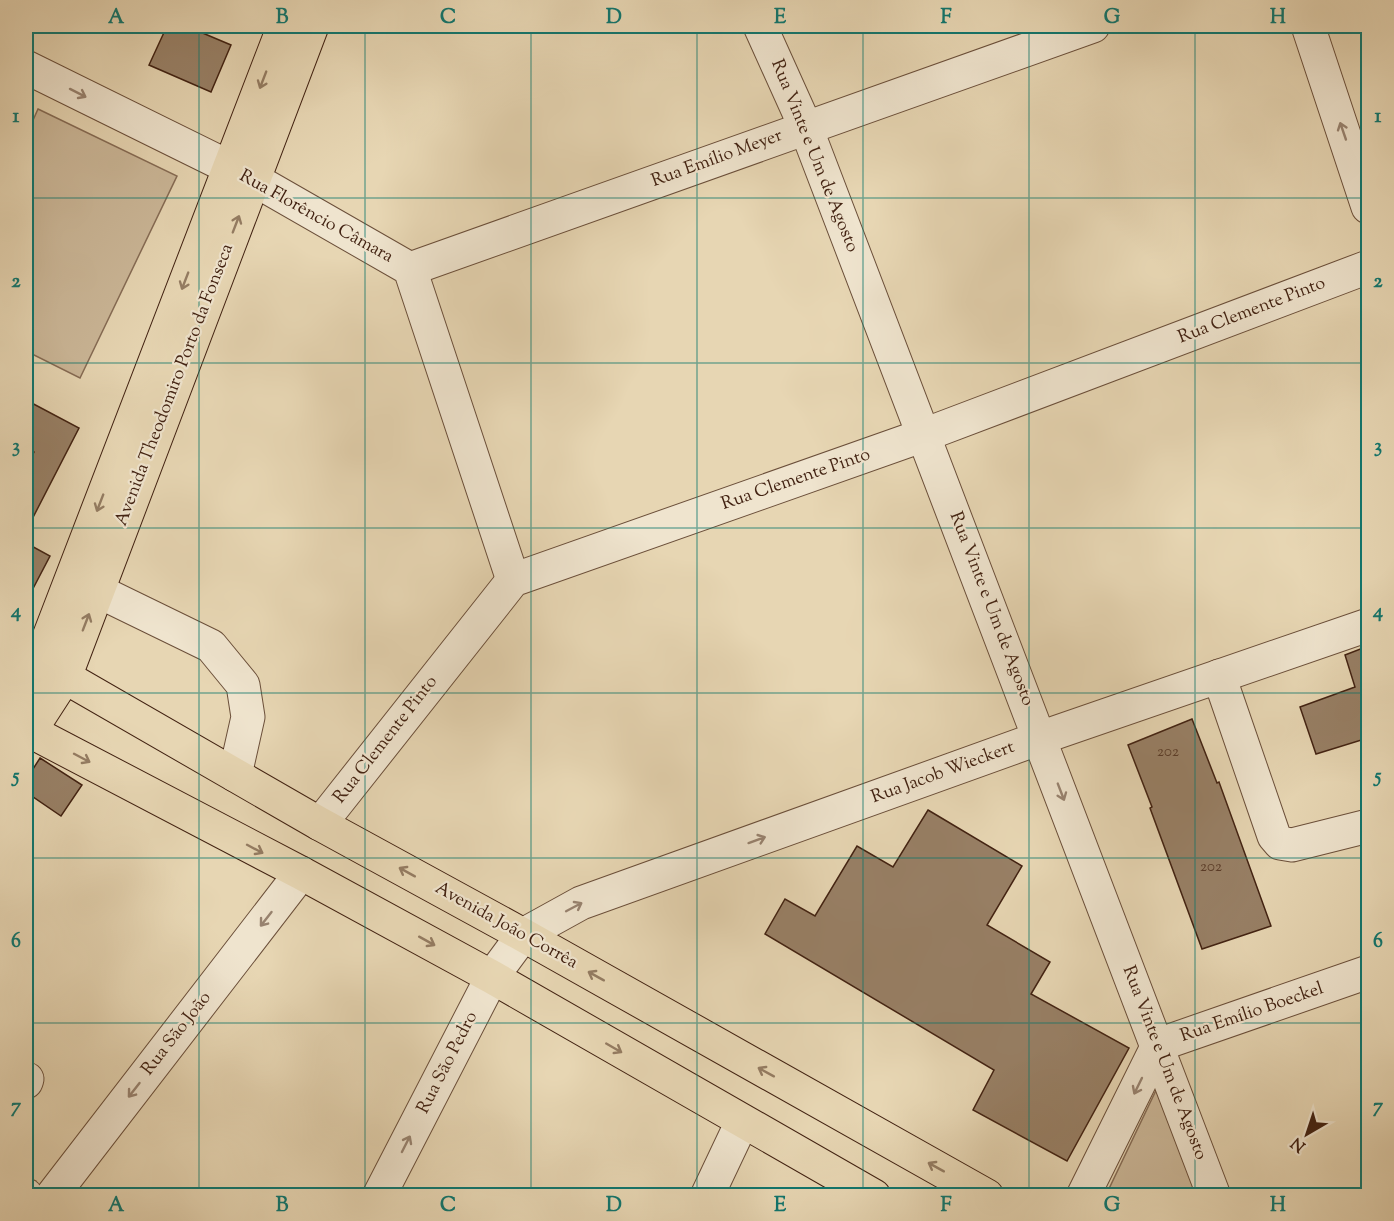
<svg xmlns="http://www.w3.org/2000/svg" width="1394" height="1221" viewBox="0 0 1394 1221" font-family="'Sorts Mill Goudy',serif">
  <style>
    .green { fill: #cbb798; stroke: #866c55; stroke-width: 1.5 }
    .building { fill: #988066; stroke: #422212; stroke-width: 1.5 }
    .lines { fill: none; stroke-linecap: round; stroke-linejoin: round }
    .minor-casing { stroke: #6b4f3a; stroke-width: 35 }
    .major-casing { stroke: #422212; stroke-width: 35 }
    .minor { stroke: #efe4ce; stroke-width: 33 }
    .major { stroke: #e7d6b3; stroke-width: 33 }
    .oneway { stroke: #947c62 }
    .oneway2 { stroke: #988370 }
    .grid { fill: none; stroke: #0f766e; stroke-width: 1.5; stroke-opacity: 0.55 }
    .labels { text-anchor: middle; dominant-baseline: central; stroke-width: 4.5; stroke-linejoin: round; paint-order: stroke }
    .number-label { font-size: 15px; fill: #583a27 }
    .street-label { font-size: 18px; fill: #422212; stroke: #efe4ce }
    .neatline { fill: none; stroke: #0f766e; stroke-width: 2 }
    .grid-label { font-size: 20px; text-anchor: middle; font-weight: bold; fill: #0f766e }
  </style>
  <rect width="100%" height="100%" fill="#e7d6b3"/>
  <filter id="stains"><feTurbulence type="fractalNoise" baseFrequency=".00333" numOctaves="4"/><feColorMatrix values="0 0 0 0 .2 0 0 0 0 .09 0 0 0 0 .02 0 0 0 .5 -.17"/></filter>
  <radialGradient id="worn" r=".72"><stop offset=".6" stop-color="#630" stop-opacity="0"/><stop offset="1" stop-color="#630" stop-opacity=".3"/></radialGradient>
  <g class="green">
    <polygon points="38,109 177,176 80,378 26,351 26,136"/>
    <polygon points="1160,1082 1199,1195 1106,1195"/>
  </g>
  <g class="building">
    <polygon points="167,26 186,26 231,45 211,92 149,65"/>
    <polygon points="26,400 79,428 26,531 26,468 34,452 26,448"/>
    <polygon points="26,543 50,556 26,602"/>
    <polygon points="1368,646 1368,738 1316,754 1300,707 1355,687 1345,655"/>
    <polygon points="1192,719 1217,783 1219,782 1271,926 1202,949 1150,808 1152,807 1128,745"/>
    <polygon points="40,758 82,785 61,816 26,792 26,780"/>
    <polygon points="928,810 1022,866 987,925 1050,962 1031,994 1129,1048 1067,1161 973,1110 994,1070 765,934 785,899 815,916 857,846 893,867"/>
  </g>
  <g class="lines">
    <defs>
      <g id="minor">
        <polyline points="760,26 806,128 1214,1196"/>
        <polyline points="1308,26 1368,207"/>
        <polyline points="26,67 253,179 410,269 513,580"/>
        <polyline points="410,269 1093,26"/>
        <polyline points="98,591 211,646 243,685 248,717 235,775"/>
        <polyline points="1219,676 1274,836 1280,843 1292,845 1368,826"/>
        <polyline points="320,824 513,580 924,435 1368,267"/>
        <polyline points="26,1082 27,1079"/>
        <polyline points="26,1195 26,1196"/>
        <polyline points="52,1196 301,873"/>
        <polyline points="379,1196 492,977 523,935 581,903 1040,738 1368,625"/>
        <polyline points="707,1196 742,1122"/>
        <polyline points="1083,1196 1158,1045 1368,972"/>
      </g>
      <g id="major">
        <polyline points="26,656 65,677 320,824 523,935 987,1196"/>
        <polyline points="26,685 39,663 284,26"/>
        <polyline points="26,729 301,873 492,977 874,1196"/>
        <polyline points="30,731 65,677 312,26"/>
      </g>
    </defs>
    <use href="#minor" class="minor-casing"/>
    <use href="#major" class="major-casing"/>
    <use href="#minor" class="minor"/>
    <use href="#major" class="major"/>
  </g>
  <defs><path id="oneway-shaft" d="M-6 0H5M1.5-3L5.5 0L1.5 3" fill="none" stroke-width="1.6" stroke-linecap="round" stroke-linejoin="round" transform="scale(1.5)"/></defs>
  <g class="oneway">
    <use href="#oneway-shaft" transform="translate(263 80) rotate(111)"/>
    <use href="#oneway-shaft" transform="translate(236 224) rotate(-69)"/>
    <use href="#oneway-shaft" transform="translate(185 281) rotate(111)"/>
    <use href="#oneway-shaft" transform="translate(100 503) rotate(111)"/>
    <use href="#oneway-shaft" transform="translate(86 622) rotate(-69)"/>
    <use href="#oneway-shaft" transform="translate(82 758) rotate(28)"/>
    <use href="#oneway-shaft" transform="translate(255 849) rotate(28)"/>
    <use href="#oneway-shaft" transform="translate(407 872) rotate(-151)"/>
    <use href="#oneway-shaft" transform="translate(427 941) rotate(29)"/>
    <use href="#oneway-shaft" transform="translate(596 976) rotate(-151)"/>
    <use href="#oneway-shaft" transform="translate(614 1048) rotate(30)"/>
    <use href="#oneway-shaft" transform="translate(766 1072) rotate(-151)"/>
    <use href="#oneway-shaft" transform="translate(936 1167) rotate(-151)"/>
  </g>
  <g class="oneway2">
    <use href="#oneway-shaft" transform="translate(78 93) rotate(27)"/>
    <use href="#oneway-shaft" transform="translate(1343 131) rotate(-109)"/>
    <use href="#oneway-shaft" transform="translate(1061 792) rotate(69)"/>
    <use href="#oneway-shaft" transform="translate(757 840) rotate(-20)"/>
    <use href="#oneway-shaft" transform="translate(574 907) rotate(-28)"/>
    <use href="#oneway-shaft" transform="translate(266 919) rotate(128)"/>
    <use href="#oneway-shaft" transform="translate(1138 1086) rotate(116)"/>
    <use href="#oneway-shaft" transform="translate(134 1090) rotate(128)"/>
    <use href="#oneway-shaft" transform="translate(406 1144) rotate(-63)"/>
  </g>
  <path class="grid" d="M199,26V1196M365,26V1196M531,26V1196M697,26V1196M863,26V1196M1029,26V1196M1195,26V1196M26,198H1368M26,363H1368M26,528H1368M26,693H1368M26,858H1368M26,1023H1368"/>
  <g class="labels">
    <g class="number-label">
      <text x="1168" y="752">202</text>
      <text x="1211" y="867">202</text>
    </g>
    <g class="street-label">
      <text transform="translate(814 156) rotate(68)">Rua Vinte e Um de Agosto</text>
      <text transform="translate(717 159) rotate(-20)">Rua Emílio Meyer</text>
      <text transform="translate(316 217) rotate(29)">Rua Florêncio Câmara</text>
      <text transform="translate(1252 311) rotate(-21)">Rua Clemente Pinto</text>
      <text transform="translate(175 385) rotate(-69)">Avenida Theodomiro Porto da Fonseca</text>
      <text transform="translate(796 480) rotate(-19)">Rua Clemente Pinto</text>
      <text transform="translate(991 609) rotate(69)">Rua Vinte e Um de Agosto</text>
      <text transform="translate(386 740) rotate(-52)">Rua Clemente Pinto</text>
      <text transform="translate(943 773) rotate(-20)">Rua Jacob Wieckert</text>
      <text transform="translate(506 926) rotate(29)">Avenida João Corrêa</text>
      <text transform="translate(1252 1013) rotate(-19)">Rua Emílio Boeckel</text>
      <text transform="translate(177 1034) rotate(-52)">Rua São João</text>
      <text transform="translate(448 1063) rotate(-63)">Rua São Pedro</text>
      <text transform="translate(1164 1063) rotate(69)">Rua Vinte e Um de Agosto</text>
    </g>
  </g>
  <rect width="1394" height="1221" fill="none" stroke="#e7d6b3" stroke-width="66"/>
  <g transform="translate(1307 1134) rotate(219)" stroke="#efe4ce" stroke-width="4.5" paint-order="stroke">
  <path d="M0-4.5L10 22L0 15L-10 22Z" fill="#422212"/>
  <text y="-9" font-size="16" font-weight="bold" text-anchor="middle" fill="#422212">N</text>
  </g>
  <rect x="33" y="33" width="1328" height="1155" class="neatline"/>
  <g class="grid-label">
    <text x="116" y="23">A</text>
    <text x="282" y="23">B</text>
    <text x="448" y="23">C</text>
    <text x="614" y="23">D</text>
    <text x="780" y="23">E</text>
    <text x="946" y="23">F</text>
    <text x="1112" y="23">G</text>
    <text x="1278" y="23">H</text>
    <text x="16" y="122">1</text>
    <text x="1378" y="122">1</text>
    <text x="16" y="287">2</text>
    <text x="1378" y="287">2</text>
    <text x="16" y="452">3</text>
    <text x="1378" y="452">3</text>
    <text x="16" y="617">4</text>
    <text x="1378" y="617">4</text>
    <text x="16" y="782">5</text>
    <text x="1378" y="782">5</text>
    <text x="16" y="947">6</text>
    <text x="1378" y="947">6</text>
    <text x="16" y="1112">7</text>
    <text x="1378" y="1112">7</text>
    <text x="116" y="1211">A</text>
    <text x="282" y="1211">B</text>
    <text x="448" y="1211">C</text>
    <text x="614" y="1211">D</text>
    <text x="780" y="1211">E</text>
    <text x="946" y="1211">F</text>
    <text x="1112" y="1211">G</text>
    <text x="1278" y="1211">H</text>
  </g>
  <rect width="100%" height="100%" filter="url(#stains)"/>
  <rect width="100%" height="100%" fill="url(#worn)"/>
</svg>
